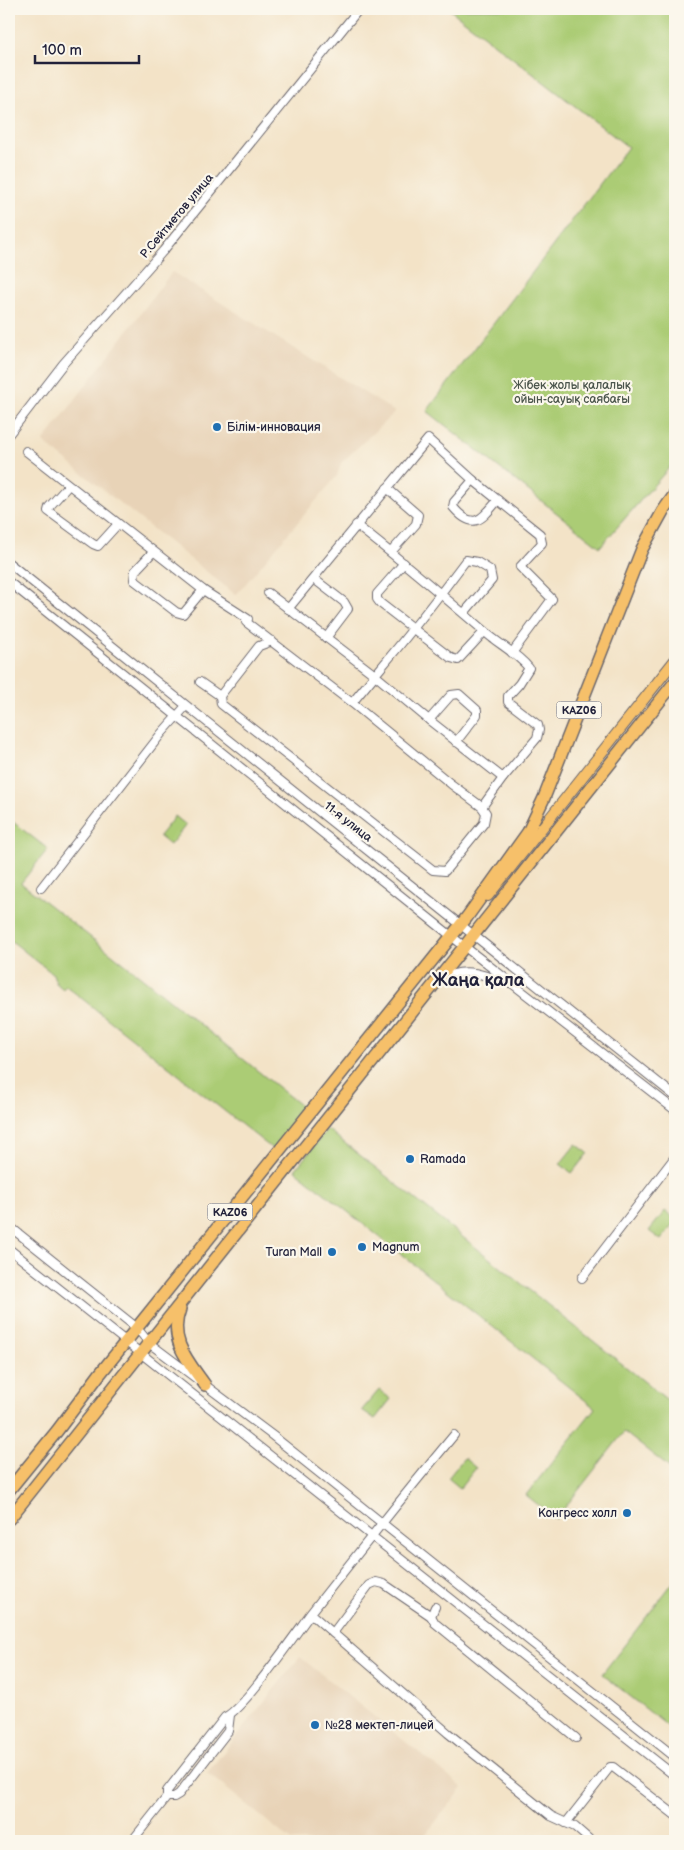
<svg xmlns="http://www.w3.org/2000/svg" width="684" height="1850" viewBox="0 0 684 1850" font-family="'Balsamiq Sans',sans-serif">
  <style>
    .built { fill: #e8d3b7 }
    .green { fill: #abcc74; stroke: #667758 }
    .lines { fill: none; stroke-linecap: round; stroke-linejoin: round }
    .minor-casing { stroke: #6b666c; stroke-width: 10 }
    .major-casing { stroke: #6b666c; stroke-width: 12 }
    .highway-casing { stroke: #6b666c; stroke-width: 14 }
    .minor { stroke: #fff; stroke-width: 8 }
    .major { stroke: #f6c06b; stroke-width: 10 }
    .highway { stroke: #f6c06b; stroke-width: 11 }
    .poi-dot { fill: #1f6fb2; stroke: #fbf7ec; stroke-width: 2 }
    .labels { text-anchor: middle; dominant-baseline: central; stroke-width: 4.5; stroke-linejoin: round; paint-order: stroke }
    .shield { fill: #fbf7ec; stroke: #636270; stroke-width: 1 }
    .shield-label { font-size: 11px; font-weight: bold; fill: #22223b }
    .street-label { font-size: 12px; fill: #22223b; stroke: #fbf7ec }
    .park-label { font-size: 12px; fill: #4b554c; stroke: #fbf7ec }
    .poi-label { font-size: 12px; fill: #22223b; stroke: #fbf7ec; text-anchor: start }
    .district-label { font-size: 18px; font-weight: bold; fill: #22223b; stroke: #fbf7ec }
  </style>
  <rect width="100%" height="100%" fill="#fbf7ec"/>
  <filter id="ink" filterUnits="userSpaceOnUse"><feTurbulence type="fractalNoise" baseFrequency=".02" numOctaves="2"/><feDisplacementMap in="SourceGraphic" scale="10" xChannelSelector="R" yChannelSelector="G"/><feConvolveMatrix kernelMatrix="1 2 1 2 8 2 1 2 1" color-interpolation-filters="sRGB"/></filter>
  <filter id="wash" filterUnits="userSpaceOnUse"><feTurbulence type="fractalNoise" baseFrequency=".0096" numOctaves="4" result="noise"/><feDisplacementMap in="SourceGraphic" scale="20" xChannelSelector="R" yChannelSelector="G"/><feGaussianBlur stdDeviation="1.12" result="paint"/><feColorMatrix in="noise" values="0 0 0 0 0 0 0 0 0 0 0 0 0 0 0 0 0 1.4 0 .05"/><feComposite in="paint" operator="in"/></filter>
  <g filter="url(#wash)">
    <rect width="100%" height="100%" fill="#f3e3c7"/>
    <g class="built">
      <polygon points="172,272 395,412 341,463 337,476 236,595 43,442"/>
      <polygon points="300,1657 463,1788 420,1841 292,1841 207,1773"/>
    </g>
    <g class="green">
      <polygon points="449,9 675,9 675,461 600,547 427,411 628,147"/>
      <polygon points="175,816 186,825 170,845 159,836"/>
      <polygon points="9,819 48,849 21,883 139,975 305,1109 275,1151 66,986 63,989 56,983 53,974 9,939"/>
      <polygon points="327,1129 675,1406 675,1472 624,1432 556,1519 526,1495 595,1408 295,1170"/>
      <polygon points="576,1144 588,1153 572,1173 560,1164"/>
      <polygon points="665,1211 675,1219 675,1222 661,1240 649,1231"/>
      <polygon points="379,1390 391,1399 375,1419 362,1410"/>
      <polygon points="464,1458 476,1468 460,1488 448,1478"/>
      <polygon points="675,1580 675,1732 602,1674"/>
    </g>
  </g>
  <g filter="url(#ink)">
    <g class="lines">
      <defs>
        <g id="minor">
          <polyline points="9,434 63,364 163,251 359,9"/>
          <polyline points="26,451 203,590 248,619"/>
          <path d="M473,480L454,502L453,507C474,532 482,519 498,500"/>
          <polyline points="68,486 49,507 48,511 93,544 98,546 118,524"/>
          <polyline points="387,488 418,515 416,524 391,552"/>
          <path d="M356,525C400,559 442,595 484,631C498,644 517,653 529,668L519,684L508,696V702L538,725L539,730L537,738L503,778L429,720L375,675C407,637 437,599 466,560L477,562L490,570L492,580L464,613"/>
          <polyline points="153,552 135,571 134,580 176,612 183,614 203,590"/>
          <path d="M9,563C230,742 454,918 675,1096"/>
          <polyline points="404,563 377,594 377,599 380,603 451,658 458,660 484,632"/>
          <polyline points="314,579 344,602 348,609 326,638"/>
          <polyline points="9,582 465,947 675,1110"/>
          <polyline points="268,593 375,675 352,703"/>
          <polyline points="288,609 428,439 473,480 540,534 542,543 520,567 552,599 512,653"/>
          <polyline points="246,622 352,703 451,784 482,807 486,813 484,823 445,871 433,870 221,704 220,696 259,646 272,641"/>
          <polyline points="200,682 220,696"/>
          <polyline points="429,720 451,695 459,694 477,710 477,715 456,742"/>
          <polyline points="482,807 503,778"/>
          <polyline points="41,888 161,734 185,707"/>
          <path d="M441,980C464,965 484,975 508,983"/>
          <polyline points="9,1226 137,1328 149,1343 273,1436 675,1757"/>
          <polyline points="9,1249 675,1776"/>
          <polyline points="582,1278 675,1157"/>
          <polyline points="435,1607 431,1616 435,1623 576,1738"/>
          <polyline points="311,1614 448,1733 551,1816 575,1827 591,1841"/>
          <polyline points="333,1633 369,1585 376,1582 384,1584 431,1616"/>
          <polyline points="167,1797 174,1797 179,1794 228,1731 230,1715"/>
          <polyline points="566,1823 610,1767 613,1767 675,1815"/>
          <path d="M132,1841L167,1797V1791L225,1717C243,1710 296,1633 311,1613C358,1553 405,1494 454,1435"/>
        </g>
        <polyline id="major" points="488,896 675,660"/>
        <g id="highway">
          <path d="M180,1309C168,1340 188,1361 205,1385"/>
          <polyline points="9,1490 57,1431 99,1375 467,917 528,832 544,798 642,549 663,511 675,494"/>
          <path d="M9,1519C231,1240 452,960 675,682"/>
        </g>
      </defs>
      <use href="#minor" class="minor-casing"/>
      <use href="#major" class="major-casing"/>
      <use href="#highway" class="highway-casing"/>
      <use href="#minor" class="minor"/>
      <use href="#major" class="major"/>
      <use href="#highway" class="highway"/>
    </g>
  </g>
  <g class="poi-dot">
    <circle cx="217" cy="427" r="5"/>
    <circle cx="410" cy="1159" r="5"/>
    <circle cx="362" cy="1247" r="5"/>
    <circle cx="332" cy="1252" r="5"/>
    <circle cx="627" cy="1513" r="5"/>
    <circle cx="315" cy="1725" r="5"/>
  </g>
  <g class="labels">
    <g class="shield">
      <rect x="556.5" y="701.5" width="45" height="17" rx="4"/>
      <rect x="207.5" y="1203.5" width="45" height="17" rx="4"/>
    </g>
    <g class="shield-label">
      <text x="579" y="710">KАZ06</text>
      <text x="230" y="1212">KАZ06</text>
    </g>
    <g class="street-label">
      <text transform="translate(177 216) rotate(-50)">Р.Сейтметов улица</text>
      <text transform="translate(348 822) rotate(38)">11-я улица</text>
    </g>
    <g class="park-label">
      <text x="572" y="385">Жібек жолы қалалық<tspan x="572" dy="14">ойын-сауық саябағы</tspan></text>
    </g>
    <g class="poi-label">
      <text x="227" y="427">Білім-инновация</text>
      <text x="420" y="1159">Ramada</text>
      <text x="372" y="1247">Magnum</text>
      <text x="322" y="1252" text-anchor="end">Turan Mall</text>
      <text x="617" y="1513" text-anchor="end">Конгресс холл</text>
      <text x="325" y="1725">№28 мектеп-лицей</text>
    </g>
    <g class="district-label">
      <text x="478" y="980">Жаңа қала</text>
    </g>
  </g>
  <rect width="684" height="1850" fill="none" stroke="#fbf7ec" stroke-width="30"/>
  <path d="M35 55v8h104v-8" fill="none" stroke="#22223b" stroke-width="2.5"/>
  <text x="42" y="55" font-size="15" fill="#22223b" stroke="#fbf7ec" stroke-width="4" paint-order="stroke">100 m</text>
</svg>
